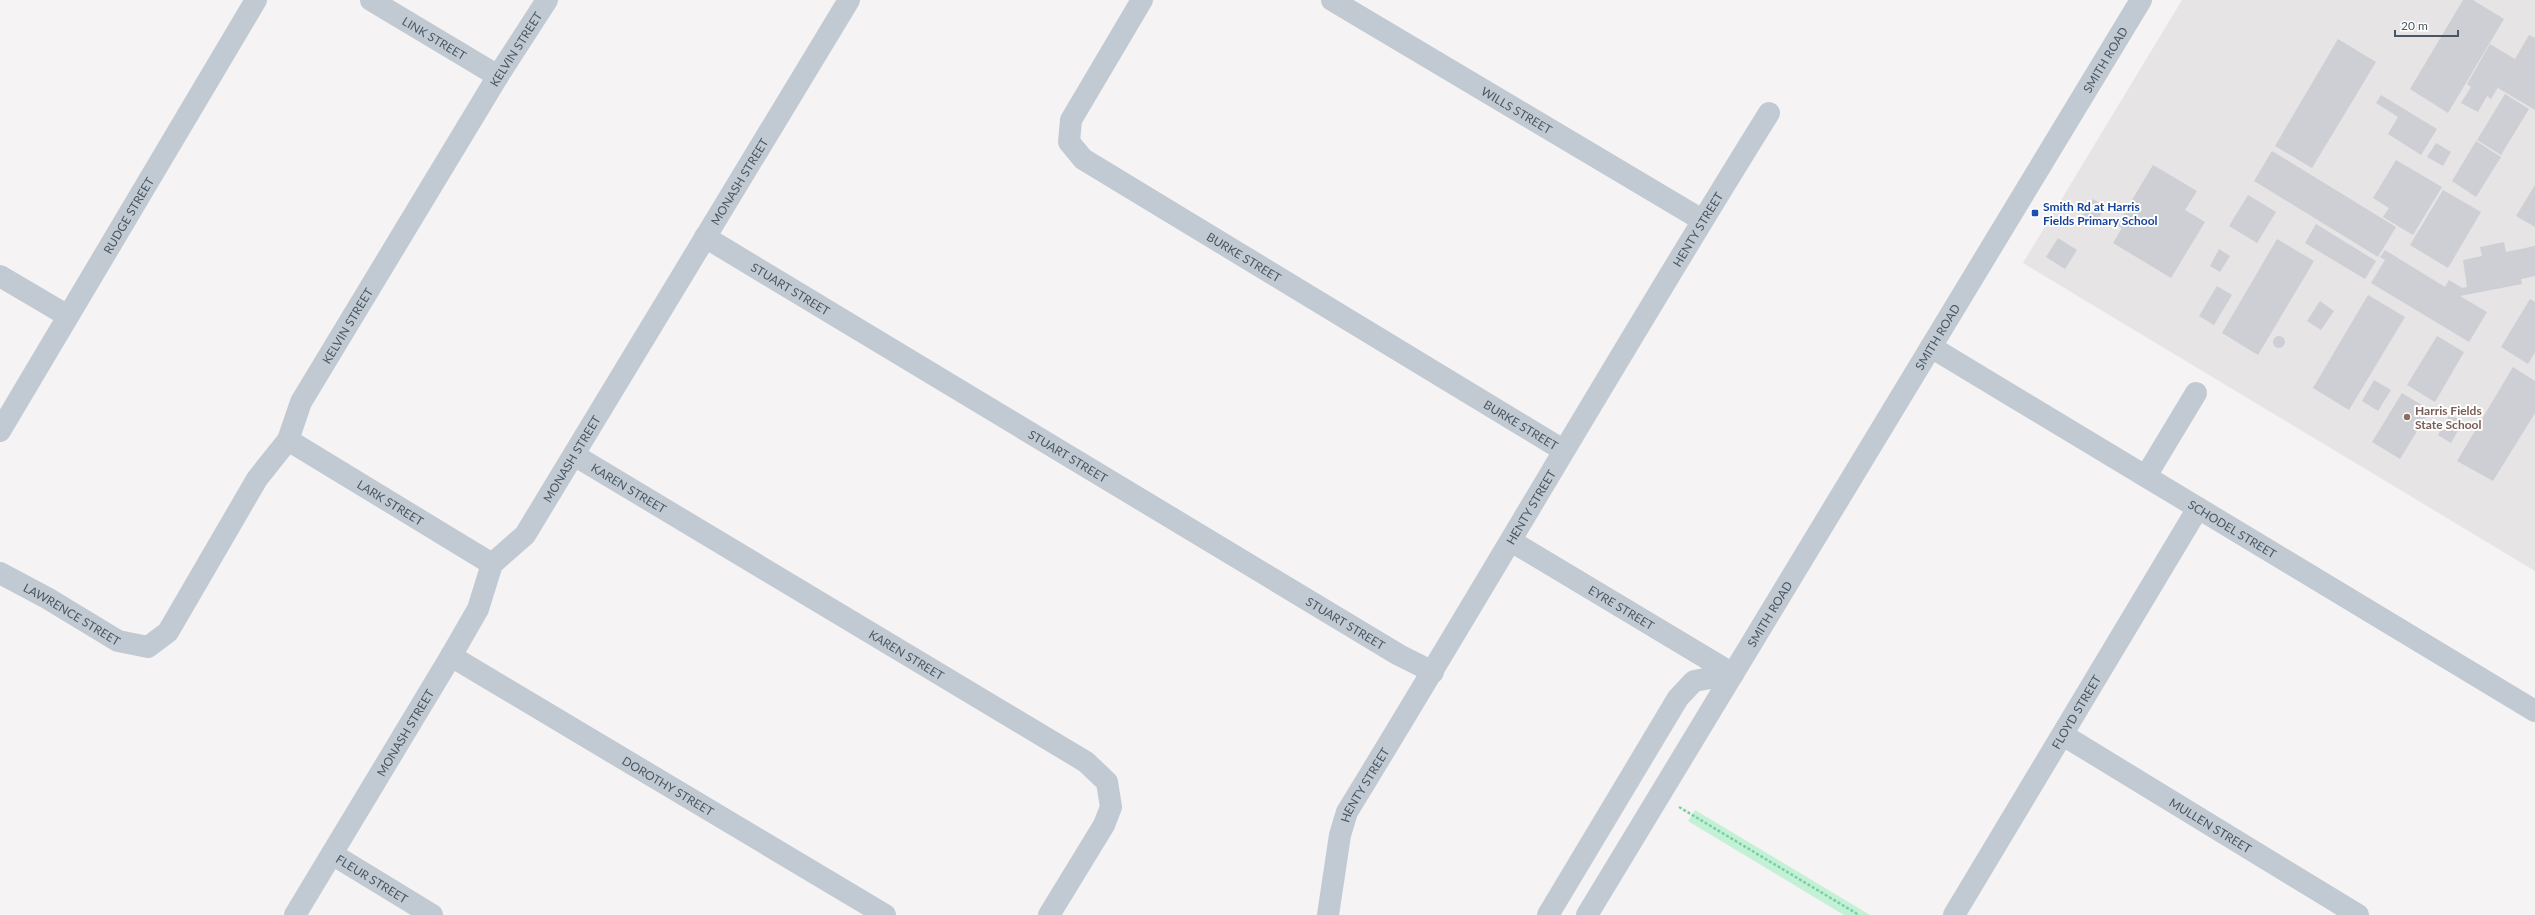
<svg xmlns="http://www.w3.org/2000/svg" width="2535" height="915" viewBox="0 0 2535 915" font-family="Lato,sans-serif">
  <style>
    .education { fill: #e6e4e5 }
    .green { fill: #c3f1d5 }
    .building { fill: #cdcfd5 }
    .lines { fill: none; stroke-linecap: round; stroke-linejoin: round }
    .path { stroke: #7ad0a6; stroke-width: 2.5; stroke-dasharray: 3 2; stroke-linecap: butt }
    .minor { stroke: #c1cad2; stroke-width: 22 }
    .transit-dot { fill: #1a4fb4; stroke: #fff; stroke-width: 1.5 }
    .education-dot { fill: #8d6e63; stroke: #fff; stroke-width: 1.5 }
    .labels { text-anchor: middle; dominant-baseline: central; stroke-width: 4; stroke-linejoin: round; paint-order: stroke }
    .street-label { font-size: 12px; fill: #4a5661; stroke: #fff }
    .transit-label { font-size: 12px; font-weight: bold; fill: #164399; stroke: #fff; text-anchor: start }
    .education-label { font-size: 12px; font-weight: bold; fill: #785e54; stroke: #fff; text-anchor: start }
  </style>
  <rect width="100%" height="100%" fill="#f5f3f3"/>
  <polygon class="education" points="2182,0 2535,0 2535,571 2023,263"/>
  <polygon class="green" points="1695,810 1870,915 1844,915 1688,821"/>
  <g class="building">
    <polygon points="2463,0 2473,0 2504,19 2448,113 2410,89"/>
    <polygon points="2529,35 2535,38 2535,110 2498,88 2500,84 2491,99 2487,96 2478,112 2461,103 2471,87 2467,84 2490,44 2515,59"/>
    <polygon points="2338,39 2376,62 2312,168 2275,146"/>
    <polygon points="2505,94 2529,109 2501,155 2477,140"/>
    <polygon points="2381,95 2437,129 2421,155 2388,134 2398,117 2376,103"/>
    <polygon points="2476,141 2501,157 2476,197 2452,181"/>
    <polygon points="2436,143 2451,152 2443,166 2427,157"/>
    <polygon points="2272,151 2396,227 2378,257 2254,181"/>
    <polygon points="2396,160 2442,187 2413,235 2383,217 2389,208 2373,198"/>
    <polygon points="2153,165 2197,191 2185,210 2205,222 2171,278 2113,243 2122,228 2117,225"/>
    <polygon points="2535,185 2535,227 2516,216"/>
    <polygon points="2443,190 2481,212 2448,268 2410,245"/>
    <polygon points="2248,195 2276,212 2257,243 2229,226"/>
    <polygon points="2093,199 2106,207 2095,224 2082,215"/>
    <polygon points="2316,224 2376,261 2365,279 2305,243"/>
    <polygon points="2058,238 2077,250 2065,269 2046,257"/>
    <polygon points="2277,239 2314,261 2258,355 2222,333"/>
    <polygon points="2504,242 2506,252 2535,246 2535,276 2521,279 2522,284 2460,296 2487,312 2469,342 2371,283 2385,260 2380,257 2385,250 2445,287 2449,280 2462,288 2467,287 2463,260 2482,256 2480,247"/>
    <polygon points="2219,249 2230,256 2220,272 2210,266"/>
    <polygon points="2217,286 2232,295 2214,325 2199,316"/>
    <polygon points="2368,295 2405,317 2349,410 2313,388"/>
    <polygon points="2530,299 2535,302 2535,352 2528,364 2501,347"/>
    <polygon points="2320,301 2334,311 2321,330 2307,321"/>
    <polygon points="2437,336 2464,352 2435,402 2407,385"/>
    <circle cx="2279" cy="342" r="6"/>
    <polygon points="2513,367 2535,381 2535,413 2493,481 2457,461"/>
    <polygon points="2374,380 2391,390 2378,411 2362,401"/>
    <polygon points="2402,393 2430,410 2400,459 2372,442"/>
    <polygon points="2450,414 2463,422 2451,443 2438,435"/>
  </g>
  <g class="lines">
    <polyline class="path" points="1679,807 1859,915"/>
    <g class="minor">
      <path id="s1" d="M371,0L498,76"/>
      <path id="s2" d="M1142,0L1071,120L1069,142L1083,159L1563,450"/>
      <path id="s3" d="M1332,0L1702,220"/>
      <path id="s4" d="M705,237L1399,655L1433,672"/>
      <polyline points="0,276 68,316"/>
      <path id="s5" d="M1931,347L2535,711"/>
      <path id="s6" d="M0,431L256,0"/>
      <path id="s7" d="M288,440L492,564"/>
      <path id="s8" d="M574,455L1086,762L1107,782L1111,807L1104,825L1049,915"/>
      <polyline points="2146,476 2196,393"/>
      <path id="s9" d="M1511,541L1733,674"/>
      <path id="s10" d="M0,573L47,598L118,641L148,647L168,632L257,479L288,440L301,402L498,76L547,0"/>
      <path id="s11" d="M451,656L885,915"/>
      <path id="s12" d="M2063,735L2358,915"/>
      <path id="s13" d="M332,854L432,915"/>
      <path id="s14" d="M295,915L451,656L478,609L492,564L525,535L849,0"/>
      <path id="s15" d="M1328,915L1340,835L1347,812C1489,580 1625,344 1769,113"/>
      <polyline points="1548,915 1678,698 1694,681 1733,674"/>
      <path id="s16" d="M1587,915L2141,0"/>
      <path id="s17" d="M1954,915L2198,508"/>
    </g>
  </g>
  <rect class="transit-dot" x="2031" y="209" width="8" height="8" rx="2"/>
  <circle class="education-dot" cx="2407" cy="417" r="4"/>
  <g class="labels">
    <g class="street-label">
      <text stroke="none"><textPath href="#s1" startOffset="74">LINK STREET</textPath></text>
      <text stroke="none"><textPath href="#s10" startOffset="872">KELVIN STREET</textPath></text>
      <text stroke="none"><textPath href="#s16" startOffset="1000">SMITH ROAD</textPath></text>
      <text stroke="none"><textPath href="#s3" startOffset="215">WILLS STREET</textPath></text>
      <text stroke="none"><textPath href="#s14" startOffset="861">MONASH STREET</textPath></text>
      <text stroke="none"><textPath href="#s6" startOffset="251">RUDGE STREET</textPath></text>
      <text stroke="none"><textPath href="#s15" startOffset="785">HENTY STREET</textPath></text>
      <text stroke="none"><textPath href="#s2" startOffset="372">BURKE STREET</textPath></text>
      <text stroke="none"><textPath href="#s4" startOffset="100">STUART STREET</textPath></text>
      <text stroke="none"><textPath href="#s10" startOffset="548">KELVIN STREET</textPath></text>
      <text stroke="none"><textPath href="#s16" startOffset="676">SMITH ROAD</textPath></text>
      <text stroke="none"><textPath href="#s2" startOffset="696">BURKE STREET</textPath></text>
      <text stroke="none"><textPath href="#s4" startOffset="424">STUART STREET</textPath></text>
      <text stroke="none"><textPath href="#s14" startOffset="537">MONASH STREET</textPath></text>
      <text stroke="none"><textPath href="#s8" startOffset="64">KAREN STREET</textPath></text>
      <text stroke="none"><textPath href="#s7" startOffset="120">LARK STREET</textPath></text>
      <text stroke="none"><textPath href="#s15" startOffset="461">HENTY STREET</textPath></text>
      <text stroke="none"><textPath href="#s5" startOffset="352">SCHODEL STREET</textPath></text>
      <text stroke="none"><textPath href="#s9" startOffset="129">EYRE STREET</textPath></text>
      <text stroke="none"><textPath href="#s10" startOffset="83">LAWRENCE STREET</textPath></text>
      <text stroke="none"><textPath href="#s16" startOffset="352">SMITH ROAD</textPath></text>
      <text stroke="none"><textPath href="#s4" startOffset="748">STUART STREET</textPath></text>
      <text stroke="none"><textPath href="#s8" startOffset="388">KAREN STREET</textPath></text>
      <text stroke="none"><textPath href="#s17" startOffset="237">FLOYD STREET</textPath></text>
      <text stroke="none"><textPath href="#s14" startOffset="213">MONASH STREET</textPath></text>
      <text stroke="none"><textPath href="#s11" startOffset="253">DOROTHY STREET</textPath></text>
      <text stroke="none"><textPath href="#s15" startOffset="137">HENTY STREET</textPath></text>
      <text stroke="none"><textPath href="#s12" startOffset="173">MULLEN STREET</textPath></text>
      <text stroke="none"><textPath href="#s13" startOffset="47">FLEUR STREET</textPath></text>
    </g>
    <g class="transit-label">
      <text x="2043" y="206">Smith Rd at Harris<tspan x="2043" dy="14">Fields Primary School</tspan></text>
    </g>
    <g class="education-label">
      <text x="2415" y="410">Harris Fields<tspan x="2415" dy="14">State School</tspan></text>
    </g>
  </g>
  <path d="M2395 30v6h63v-6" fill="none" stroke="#4a5661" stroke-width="2"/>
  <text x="2401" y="30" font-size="12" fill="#4a5661" stroke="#ffffff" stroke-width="3" paint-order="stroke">20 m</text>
</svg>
